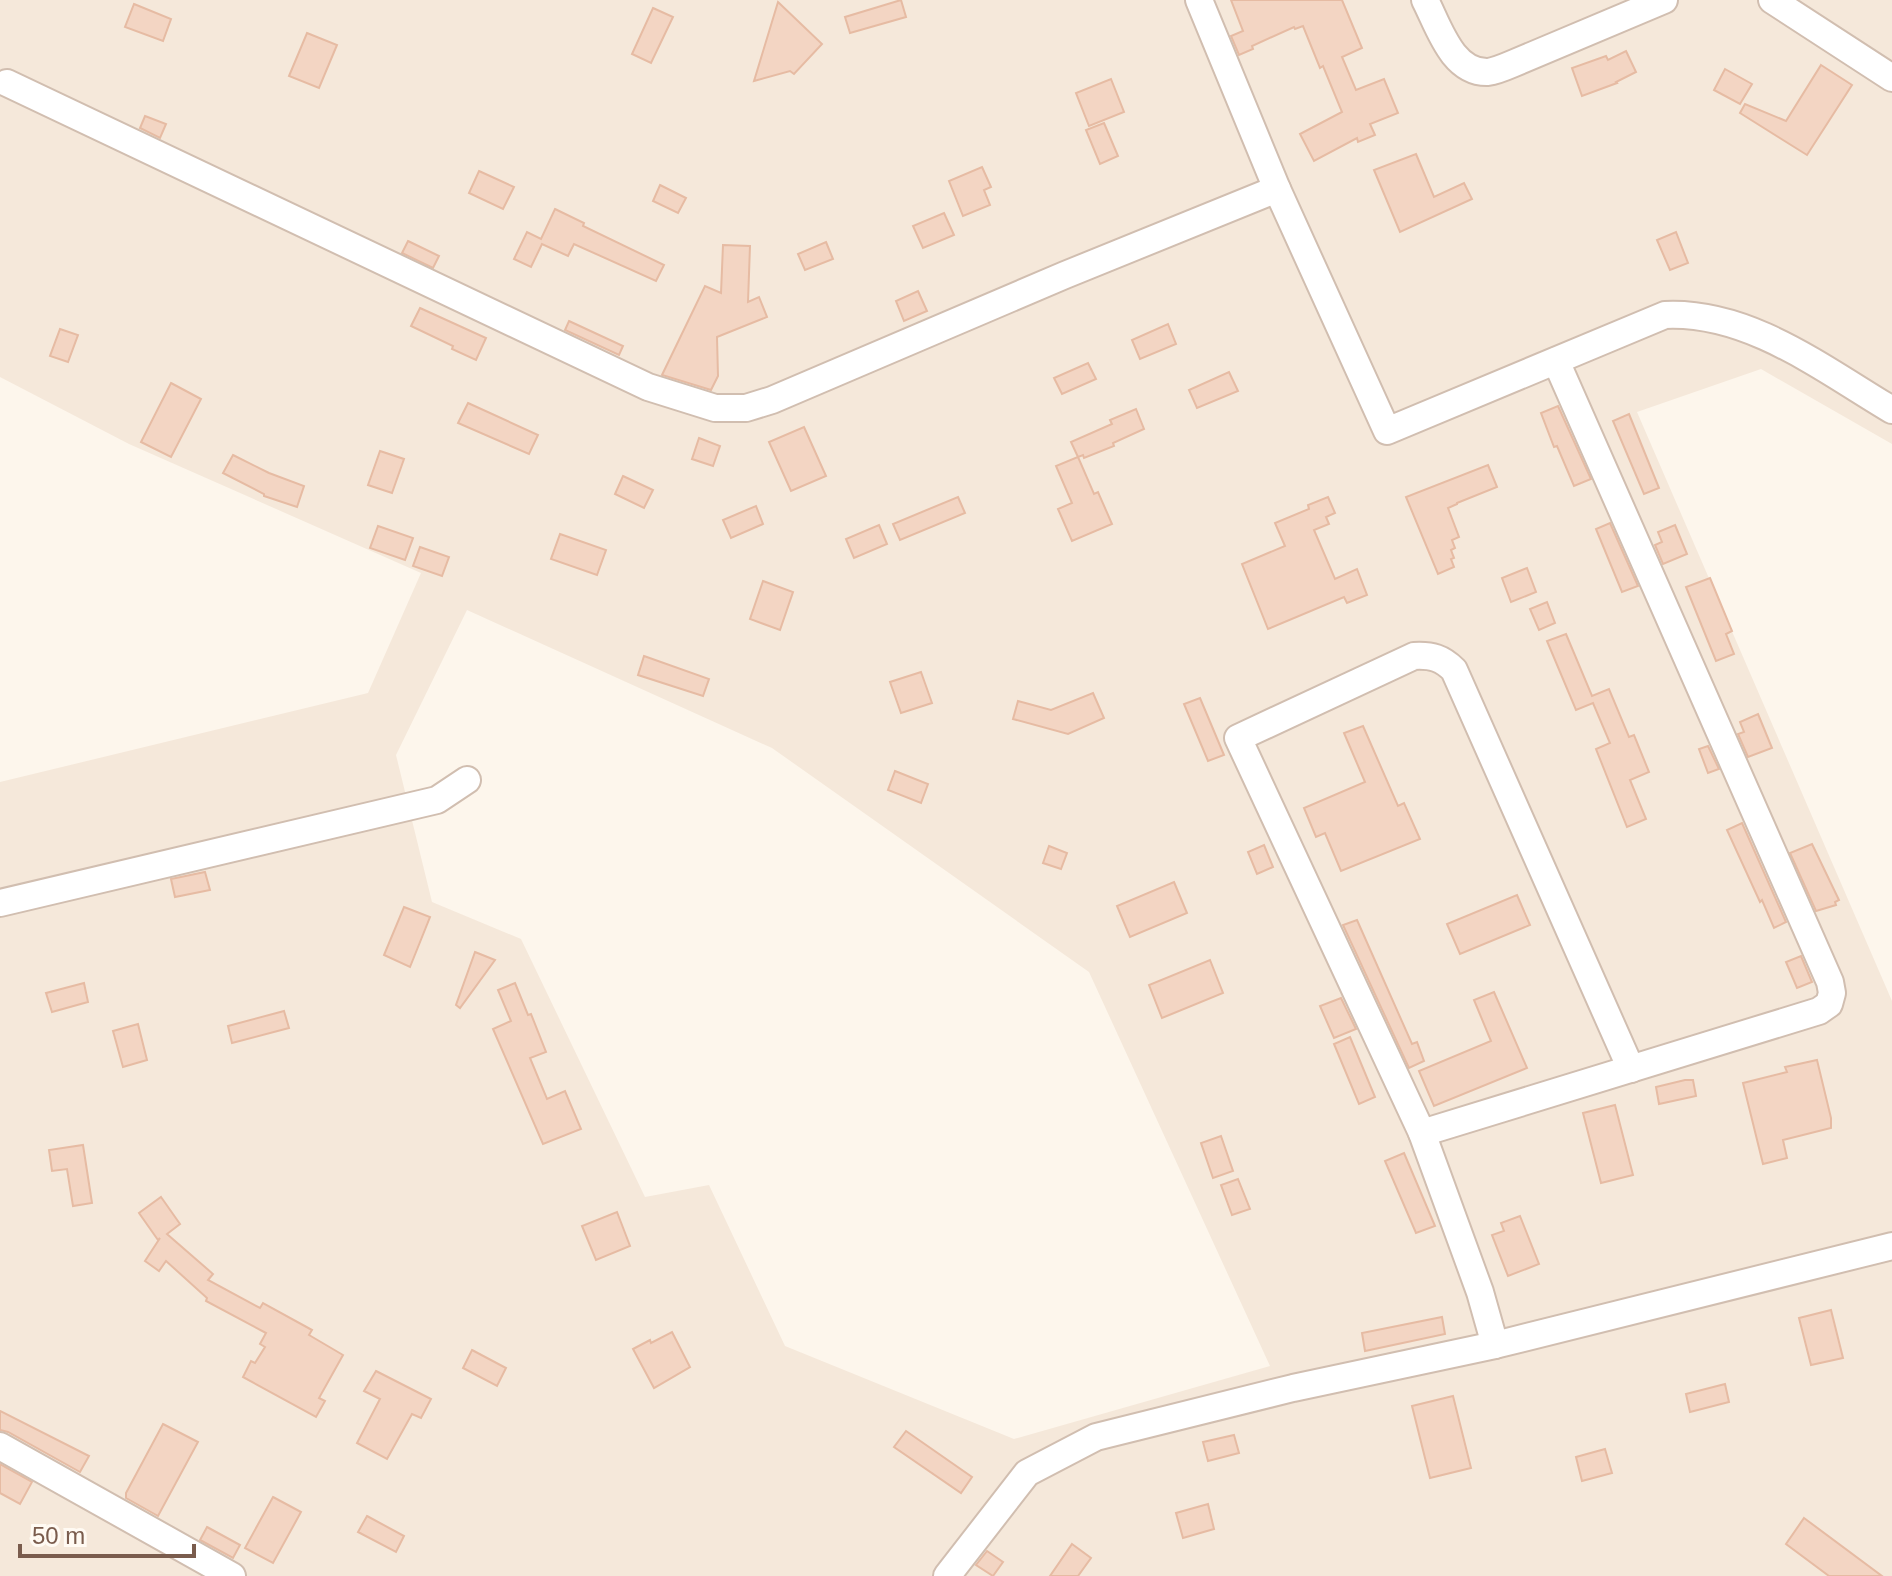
<svg xmlns="http://www.w3.org/2000/svg" width="1892" height="1576" viewBox="0 0 1892 1576" font-family="Arial,sans-serif">
  <style>
    .residential { fill: #f5e8da; fill-rule: evenodd }
    .building { fill: #f3d5c3; stroke: #e6bba3; stroke-width: 2 }
    .lines { fill: none; stroke-linecap: round; stroke-linejoin: round }
    .street-casing { stroke: #d1beb0; stroke-width: 30 }
    .street { stroke: #fff; stroke-width: 26 }
  </style>
  <rect width="100%" height="100%" fill="#fdf6ec"/>
  <path class="residential" d="M0,0H1892V444L1761,369L1637,412L1892,1001V1576H0V782L368,693L421,573L129,444L0,377ZM467,610L772,748L1089,972L1270,1366L1014,1439L785,1346L709,1185L645,1197L521,939L432,902L396,755Z"/>
  <g class="building">
    <polygon points="901,0 906,17 850,33 845,17"/>
    <polygon points="1231,0 1342,0 1362,48 1342,57 1356,90 1384,79 1398,113 1370,124 1375,135 1358,142 1357,138 1314,161 1300,134 1342,112 1323,66 1320,68 1303,26 1295,29 1294,27 1252,46 1253,49 1239,55 1231,36 1243,31"/>
    <polygon points="778,2 822,44 794,74 790,71 754,81"/>
    <polygon points="134,4 171,19 163,41 125,27"/>
    <polygon points="653,8 673,17 651,63 632,54"/>
    <polygon points="307,33 337,45 319,88 289,76"/>
    <polygon points="1626,51 1636,72 1616,82 1617,83 1582,96 1572,68 1606,56 1608,60"/>
    <polygon points="1821,65 1852,85 1807,155 1740,113 1745,104 1786,121"/>
    <polygon points="1725,69 1752,84 1740,104 1714,90"/>
    <polygon points="1111,79 1124,112 1089,126 1076,93"/>
    <polygon points="145,116 166,124 160,138 140,128"/>
    <polygon points="1104,123 1118,156 1100,164 1086,130"/>
    <polygon points="1416,154 1434,197 1464,183 1472,199 1400,232 1374,170"/>
    <polygon points="982,167 991,187 984,190 990,205 963,216 949,181"/>
    <polygon points="479,171 514,187 503,209 469,193"/>
    <polygon points="660,185 686,198 678,213 653,201"/>
    <polygon points="555,209 584,223 583,226 664,265 656,281 574,244 568,256 542,244 531,267 514,259 527,232 541,239"/>
    <polygon points="944,213 954,235 923,248 913,226"/>
    <polygon points="1676,232 1688,263 1670,270 1657,240"/>
    <polygon points="408,241 439,256 433,268 402,253"/>
    <polygon points="826,242 833,259 805,270 798,254"/>
    <polygon points="723,245 750,246 748,302 759,297 767,317 717,337 718,376 711,390 662,375 705,286 721,293"/>
    <polygon points="918,291 927,311 904,321 896,301"/>
    <polygon points="420,308 486,338 476,360 452,349 453,346 411,326"/>
    <polygon points="569,321 623,346 619,355 565,330"/>
    <polygon points="1168,324 1176,344 1140,359 1132,340"/>
    <polygon points="60,329 78,335 68,362 50,356"/>
    <polygon points="1088,363 1096,379 1062,394 1054,378"/>
    <polygon points="1229,372 1238,391 1197,408 1189,390"/>
    <polygon points="171,383 201,399 171,457 141,442"/>
    <polygon points="468,403 538,435 529,454 458,423"/>
    <polygon points="1558,406 1591,479 1574,486 1557,446 1554,447 1541,413"/>
    <polygon points="1136,409 1144,429 1113,443 1114,446 1084,458 1083,455 1078,457 1094,494 1098,492 1112,524 1072,541 1058,509 1072,503 1056,466 1078,457 1071,442 1112,424 1110,420"/>
    <polygon points="1629,414 1659,488 1644,494 1613,421"/>
    <polygon points="804,427 826,476 791,491 769,442"/>
    <polygon points="699,438 720,446 713,466 692,459"/>
    <polygon points="380,451 404,459 392,493 368,485"/>
    <polygon points="233,455 269,473 304,486 297,507 264,496 264,494 223,473"/>
    <polygon points="1488,465 1497,487 1457,503 1457,504 1448,508 1459,537 1452,540 1455,548 1451,550 1454,558 1451,559 1454,567 1438,574 1406,497"/>
    <polygon points="623,476 653,490 644,508 615,494"/>
    <polygon points="958,497 965,513 900,540 893,524"/>
    <polygon points="1328,497 1335,513 1326,517 1329,524 1314,530 1335,579 1357,569 1367,595 1347,603 1344,597 1268,629 1242,564 1285,546 1275,523 1309,509 1308,505"/>
    <polygon points="756,506 763,524 731,538 723,520"/>
    <polygon points="1610,523 1638,586 1622,592 1596,529"/>
    <polygon points="879,525 887,544 854,558 846,539"/>
    <polygon points="1675,525 1687,554 1663,564 1655,545 1662,542 1658,532"/>
    <polygon points="378,526 413,538 405,560 370,548"/>
    <polygon points="560,534 606,550 597,575 551,559"/>
    <polygon points="420,547 449,557 442,576 413,566"/>
    <polygon points="1527,568 1536,592 1511,602 1502,578"/>
    <polygon points="1710,578 1732,631 1726,634 1734,654 1716,661 1686,587"/>
    <polygon points="763,581 793,592 780,630 750,619"/>
    <polygon points="1547,602 1555,623 1539,630 1530,609"/>
    <polygon points="1566,634 1592,696 1609,689 1629,737 1634,735 1649,772 1630,780 1646,819 1627,827 1596,749 1610,743 1593,703 1576,710 1547,641"/>
    <polygon points="644,656 709,679 703,696 638,675"/>
    <polygon points="921,672 932,703 901,713 890,682"/>
    <polygon points="1093,693 1104,718 1068,734 1013,719 1018,701 1051,710"/>
    <polygon points="1200,698 1224,755 1208,761 1184,704"/>
    <polygon points="1758,714 1772,748 1748,757 1738,734 1744,732 1740,722"/>
    <polygon points="1363,726 1398,806 1404,803 1420,839 1341,871 1325,833 1316,837 1304,808 1365,782 1344,733"/>
    <polygon points="1708,746 1719,769 1708,773 1699,749"/>
    <polygon points="895,771 928,784 921,803 888,790"/>
    <polygon points="1742,823 1786,922 1774,928 1762,900 1760,902 1727,830"/>
    <polygon points="1812,844 1839,900 1835,902 1836,905 1816,911 1790,853"/>
    <polygon points="1264,845 1273,867 1257,874 1248,852"/>
    <polygon points="1049,846 1067,853 1061,869 1043,863"/>
    <polygon points="205,872 210,890 175,897 171,879"/>
    <polygon points="1174,882 1187,913 1130,937 1117,906"/>
    <polygon points="1517,895 1530,925 1460,954 1447,924"/>
    <polygon points="404,907 430,917 410,967 384,955"/>
    <polygon points="1357,920 1412,1044 1417,1042 1424,1061 1409,1068 1343,925"/>
    <polygon points="475,952 495,960 460,1008 456,1005"/>
    <polygon points="1801,956 1812,982 1797,988 1786,962"/>
    <polygon points="1210,960 1223,993 1162,1018 1149,985"/>
    <polygon points="84,983 88,1002 52,1012 46,993"/>
    <polygon points="515,983 528,1015 531,1014 546,1052 530,1058 547,1099 565,1091 581,1129 543,1144 493,1029 511,1021 498,990"/>
    <polygon points="1494,992 1527,1068 1434,1106 1419,1071 1491,1041 1474,1000"/>
    <polygon points="1341,998 1356,1029 1334,1038 1320,1006"/>
    <polygon points="284,1011 289,1028 232,1043 228,1026"/>
    <polygon points="138,1024 147,1060 123,1067 113,1031"/>
    <polygon points="1350,1037 1375,1097 1359,1104 1334,1044"/>
    <polygon points="1817,1060 1831,1118 1831,1128 1783,1140 1787,1158 1763,1164 1743,1083 1787,1072 1785,1067"/>
    <polygon points="1685,1080 1693,1080 1696,1096 1659,1104 1656,1087"/>
    <polygon points="1615,1105 1633,1175 1601,1183 1583,1113"/>
    <polygon points="1221,1136 1233,1171 1213,1178 1201,1143"/>
    <polygon points="83,1145 92,1203 73,1206 67,1169 52,1171 49,1150"/>
    <polygon points="1404,1153 1435,1226 1416,1233 1385,1161"/>
    <polygon points="1238,1179 1250,1209 1232,1215 1221,1185"/>
    <polygon points="161,1197 180,1224 167,1234 213,1274 208,1280 260,1308 263,1303 312,1330 309,1335 343,1355 319,1398 325,1401 316,1417 243,1377 251,1361 255,1363 265,1347 260,1344 266,1333 206,1301 207,1298 166,1261 159,1271 145,1261 160,1238 158,1240 139,1213"/>
    <polygon points="617,1212 630,1246 596,1260 582,1226"/>
    <polygon points="1520,1216 1539,1264 1508,1276 1492,1235 1504,1231 1501,1223"/>
    <polygon points="1831,1310 1843,1358 1811,1365 1799,1318"/>
    <polygon points="1442,1317 1445,1334 1365,1351 1362,1333"/>
    <polygon points="672,1332 690,1367 654,1388 633,1349 650,1340 651,1343"/>
    <polygon points="472,1350 506,1368 497,1386 463,1368"/>
    <polygon points="376,1371 431,1399 421,1418 412,1414 387,1459 357,1443 380,1399 364,1391"/>
    <polygon points="1725,1384 1729,1402 1690,1412 1686,1394"/>
    <polygon points="1453,1396 1471,1468 1430,1478 1412,1406"/>
    <polygon points="0,1411 89,1456 80,1472 8,1432 0,1430"/>
    <polygon points="163,1424 198,1442 158,1516 126,1498 126,1493"/>
    <polygon points="906,1431 972,1477 961,1493 894,1447"/>
    <polygon points="1234,1435 1239,1453 1208,1461 1203,1442"/>
    <polygon points="1605,1449 1612,1473 1582,1481 1576,1457"/>
    <polygon points="0,1464 32,1482 20,1504 0,1493"/>
    <polygon points="273,1497 301,1512 273,1563 245,1548"/>
    <polygon points="1208,1504 1214,1529 1183,1538 1176,1513"/>
    <polygon points="367,1516 404,1536 396,1552 358,1532"/>
    <polygon points="1804,1518 1882,1576 1829,1576 1786,1544"/>
    <polygon points="207,1527 240,1545 233,1558 200,1540"/>
    <polygon points="1072,1544 1091,1558 1078,1576 1050,1576"/>
    <polygon points="987,1551 1003,1562 993,1576 976,1565"/>
  </g>
  <g class="lines">
    <defs>
      <g id="street">
        <path d="M1199,0L1277,189L1387,431L1665,315C1749,311 1823,369 1892,410"/>
        <path d="M1425,0C1439,27 1452,73 1488,72C1495,71 1505,67 1512,64L1664,0"/>
        <polyline points="1772,0 1892,78"/>
        <polyline points="7,83 648,387 715,408 746,408 772,400 1065,275 1277,189"/>
        <polyline points="0,903 437,800 467,780"/>
        <polyline points="1422,1133 1819,1011 1829,1004 1832,993 1830,982 1556,361"/>
        <path d="M1495,1345L1480,1292L1422,1133L1238,738L1414,656C1432,655 1442,658 1454,670L1631,1069"/>
        <polyline points="0,1446 232,1576"/>
        <polyline points="947,1576 1027,1473 1096,1437 1293,1388 1495,1345 1892,1246"/>
      </g>
    </defs>
    <use href="#street" class="street-casing"/>
    <use href="#street" class="street"/>
  </g>
  <path d="M20 1544v12h174v-12" fill="none" stroke="#7a5c4d" stroke-width="4"/>
  <text x="32" y="1544" font-size="24" fill="#7a5c4d" stroke="#fffaf3" stroke-width="6" paint-order="stroke">50 m</text>
</svg>
